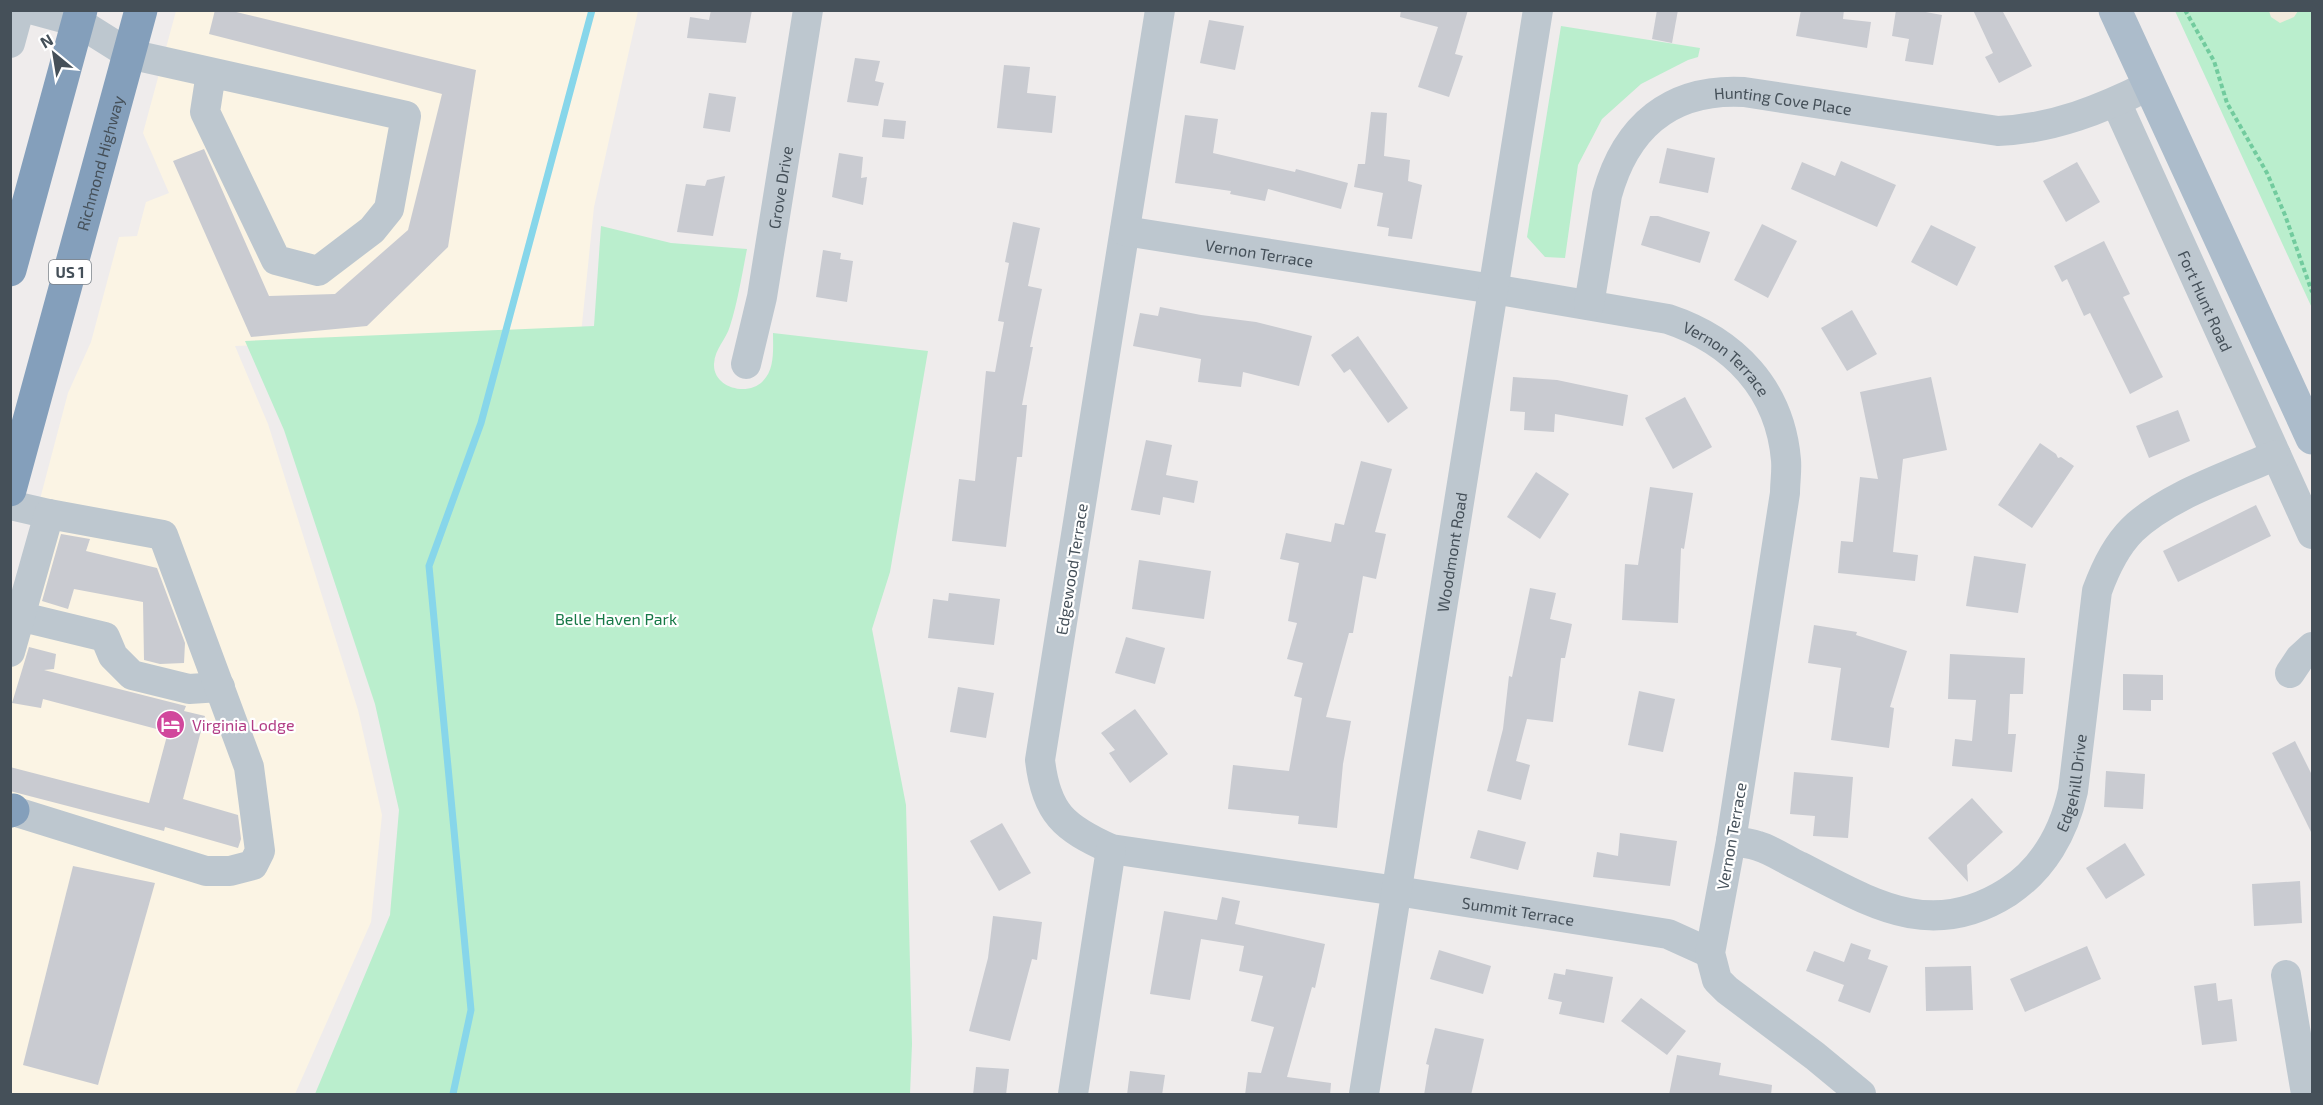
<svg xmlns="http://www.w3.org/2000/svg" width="2323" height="1105" viewBox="0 0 2323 1105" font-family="'Exo 2',sans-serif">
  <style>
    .commercial { fill: #fbf4e4 }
    .green { fill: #baeecd }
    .sand { fill: #f1eadc }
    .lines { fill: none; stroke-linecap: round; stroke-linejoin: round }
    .stream { stroke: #87d6ea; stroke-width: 7 }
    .building { fill: #c9cbd1 }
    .path { stroke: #72cb9e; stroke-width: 4; stroke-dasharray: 4.5 3; stroke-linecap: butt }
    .minor { stroke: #bdc7cf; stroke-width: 30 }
    .major { stroke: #acbccb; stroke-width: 33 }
    .highway { stroke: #849fbb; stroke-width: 33 }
    .labels { text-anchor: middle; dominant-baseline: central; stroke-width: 4.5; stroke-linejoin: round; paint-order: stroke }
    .shield { fill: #fff; stroke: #7d848b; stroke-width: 1.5 }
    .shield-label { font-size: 15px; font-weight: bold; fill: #455059 }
    .street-label { font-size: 16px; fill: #455059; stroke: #fff }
    .park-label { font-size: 16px; fill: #177947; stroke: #fff }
    .hotel-label { font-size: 16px; fill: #b23c85; stroke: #fff; text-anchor: start }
  </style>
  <rect width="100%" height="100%" fill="#efecec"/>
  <polygon class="commercial" points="176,11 638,11 594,207 581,334 235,346 268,424 358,710 382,815 371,922 295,1094 11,1094 11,609 68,393 91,342 119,237 137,236 146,202 169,193 143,133"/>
  <g class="green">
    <polygon points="2175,11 2312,11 2312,308"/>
    <polygon points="1561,26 1700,48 1698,57 1688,60 1641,84 1602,119 1578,165 1565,258 1545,257 1527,237"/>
    <path d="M601,226L671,243L747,249C742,274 738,301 730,326C726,340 715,348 714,364C713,388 748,397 763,381C775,369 773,349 773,333L928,351L890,572L872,629L906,805L912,1044L910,1094H315L390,915L399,810L375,704L284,430L245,341L594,326Z"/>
  </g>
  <polygon class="sand" points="2269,11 2298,11 2294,17 2280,23 2271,17"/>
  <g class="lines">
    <polyline class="stream" points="453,1094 471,1010 429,566 481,423 592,10"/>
  </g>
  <g class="building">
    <polygon points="215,10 228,10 476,70 448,247 367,326 251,337 173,161 204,149 269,296 335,294 408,230 442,94 209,34"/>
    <polygon points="711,10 752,10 746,43 687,38 690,17 709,20"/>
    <polygon points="1401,10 1468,10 1455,54 1463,56 1449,97 1418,87 1438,27 1400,17"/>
    <polygon points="1657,10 1678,10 1672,43 1652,39"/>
    <polygon points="1801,10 1844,10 1843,19 1871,22 1867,48 1796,36"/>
    <polygon points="1896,10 1915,10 1942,15 1933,65 1905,61 1909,39 1892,36"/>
    <polygon points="1973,10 2002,10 2032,66 1999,83 1985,57 1993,53"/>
    <polygon points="1209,20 1244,26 1235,70 1200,63"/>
    <polygon points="855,58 880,61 875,81 884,83 878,106 847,102"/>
    <polygon points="1004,65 1030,67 1027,93 1056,96 1052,133 997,128"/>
    <polygon points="709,93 736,97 730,132 703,128"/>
    <polygon points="1371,112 1387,113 1384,156 1410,160 1408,181 1422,185 1412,239 1388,236 1389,228 1377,226 1383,193 1354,187 1358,164 1365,164"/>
    <polygon points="1185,115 1218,119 1213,153 1295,172 1296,169 1348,183 1341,209 1268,189 1265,201 1230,194 1231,191 1175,183"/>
    <polygon points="884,119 906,121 904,139 882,137"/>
    <polygon points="1667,148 1715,158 1708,193 1659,183"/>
    <polygon points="839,153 863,157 861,178 867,177 863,205 832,197"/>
    <polygon points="1841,161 1896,185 1877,227 1791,189 1802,162 1835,176"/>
    <polygon points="2077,162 2100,202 2066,222 2043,181"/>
    <polygon points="725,176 713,236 677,232 686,184 705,186 707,180"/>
    <polygon points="1650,216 1658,216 1710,232 1700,263 1641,245"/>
    <polygon points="1013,222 1040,228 1028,286 1042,289 1030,347 1033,347 1022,405 1027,405 1022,457 1017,457 1006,547 952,541 959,479 975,481 986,371 995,372 1004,322 998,321 1009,263 1005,262"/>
    <polygon points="1762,224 1797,241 1768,298 1734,280"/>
    <polygon points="1931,225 1976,247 1957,286 1911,262"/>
    <polygon points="2104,241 2130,294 2123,297 2163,377 2130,394 2090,313 2084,316 2067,279 2062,282 2054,266"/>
    <polygon points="823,250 841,253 840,259 853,261 847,302 816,297"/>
    <polygon points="1160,307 1201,315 1256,322 1312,336 1299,386 1243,372 1241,387 1198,382 1201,359 1133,346 1140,313 1158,316"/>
    <polygon points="1852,310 1877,354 1847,371 1821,328"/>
    <polygon points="1358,336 1408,408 1388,423 1350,369 1344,373 1331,355"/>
    <polygon points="1513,377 1557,380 1628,395 1623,426 1555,414 1554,432 1524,430 1525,412 1510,411"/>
    <polygon points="1931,377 1947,450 1903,459 1893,552 1918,555 1915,581 1838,573 1841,541 1853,542 1860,477 1878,479 1860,392"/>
    <polygon points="1685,397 1712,447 1673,469 1645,418"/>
    <polygon points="2178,410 2190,441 2149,458 2136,426"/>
    <polygon points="1146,440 1172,445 1166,475 1198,481 1194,503 1163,497 1160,515 1131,510"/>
    <polygon points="2040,443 2056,454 2058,458 2061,457 2074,466 2032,528 1998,505"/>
    <polygon points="1361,461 1392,469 1375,532 1386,534 1376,579 1363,576 1353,633 1349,633 1326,717 1351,721 1343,764 1337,828 1298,824 1299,816 1228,809 1233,765 1289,771 1302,698 1294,696 1303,663 1287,659 1297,623 1288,621 1299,563 1280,559 1286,533 1331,542 1335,523 1344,525"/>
    <polygon points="1536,472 1569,494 1540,539 1507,517"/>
    <polygon points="1650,487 1693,493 1684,549 1681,548 1678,623 1622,620 1625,564 1638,565"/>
    <polygon points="2256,505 2271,536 2178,582 2163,551"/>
    <polygon points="61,534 90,539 86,551 157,568 185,643 184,663 160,664 144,660 143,602 74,589 68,609 42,601"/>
    <polygon points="1974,556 2026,564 2018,613 1966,606"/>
    <polygon points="1139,560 1211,571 1204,619 1132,609"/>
    <polygon points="1530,588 1556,593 1550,619 1572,624 1565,658 1561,658 1553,722 1527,719 1516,761 1530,765 1521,800 1487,791 1503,729 1509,676 1512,677"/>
    <polygon points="949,593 1000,599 994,645 928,638 933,599 948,601"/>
    <polygon points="1814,625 1857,632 1856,635 1907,651 1890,707 1894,708 1889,748 1831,740 1841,668 1808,663"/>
    <polygon points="1126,637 1165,648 1155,684 1115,673"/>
    <polygon points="29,647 56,654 54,669 44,670 186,706 184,711 205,716 183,799 238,815 241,839 238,848 165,827 164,831 10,791 10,767 149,803 168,732 43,699 41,708 12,703"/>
    <polygon points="1950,654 2025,658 2023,694 2010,694 2008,734 2016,734 2012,772 1952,766 1955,739 1972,741 1976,700 1948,699"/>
    <polygon points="2123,674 2163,675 2163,700 2151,700 2151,711 2123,710"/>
    <polygon points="958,687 994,693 986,738 950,732"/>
    <polygon points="1639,691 1675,699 1663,752 1628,745"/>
    <polygon points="1135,709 1168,754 1130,783 1109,753 1115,750 1101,733"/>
    <polygon points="2295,741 2313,777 2313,836 2272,753"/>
    <polygon points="2106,771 2145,774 2143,809 2104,807"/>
    <polygon points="1794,772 1853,777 1848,838 1813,836 1815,816 1790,814"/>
    <polygon points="1972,798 2003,832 1967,865 1968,882 1928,838"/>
    <polygon points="1002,823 1031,873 999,891 970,841"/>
    <polygon points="1478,830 1526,842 1518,870 1470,858"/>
    <polygon points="1620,833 1677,841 1670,886 1593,877 1597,852 1618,856"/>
    <polygon points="2125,843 2145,875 2106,899 2086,868"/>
    <polygon points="73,866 155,883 98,1085 23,1065"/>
    <polygon points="2300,881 2302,923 2254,926 2252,884"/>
    <polygon points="1222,897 1240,901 1235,924 1325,944 1315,988 1312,987 1287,1077 1331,1083 1330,1095 1245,1095 1248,1072 1261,1073 1274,1027 1251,1021 1263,976 1239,971 1244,946 1201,939 1190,1000 1150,994 1164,911 1217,920"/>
    <polygon points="993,916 1042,922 1037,960 1032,959 1010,1041 969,1031 988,958"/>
    <polygon points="1851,943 1871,950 1868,959 1888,966 1870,1013 1838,1001 1844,985 1806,971 1814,951 1844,962"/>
    <polygon points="2087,946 2101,979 2025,1012 2010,979"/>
    <polygon points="1439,950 1491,966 1483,994 1430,979"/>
    <polygon points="1971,966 1973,1010 1926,1011 1925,967"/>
    <polygon points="1566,969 1613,977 1604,1023 1559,1014 1562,1002 1548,999 1554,973 1565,975"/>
    <polygon points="2216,983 2218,1001 2232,999 2237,1041 2202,1045 2194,986"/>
    <polygon points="1641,998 1686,1031 1667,1055 1621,1021"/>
    <polygon points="1435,1028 1484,1039 1471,1095 1424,1095 1429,1065 1426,1064"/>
    <polygon points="1677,1055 1721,1063 1719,1075 1772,1085 1771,1095 1669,1095"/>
    <polygon points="976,1067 1009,1069 1006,1095 973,1095"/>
    <polygon points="1130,1071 1165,1075 1162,1095 1127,1095"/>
  </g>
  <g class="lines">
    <polyline class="path" points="2185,10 2214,61 2227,103 2267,173 2285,215 2312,292"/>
    <g class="minor">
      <polyline points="34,10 78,22 129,54 406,116 389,209 372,230 318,271 276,260 205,112 211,73"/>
      <path id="s1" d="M1160,10L1040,760C1046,813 1064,828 1111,849L1397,891L1668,934L1710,953"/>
      <polyline points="10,43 19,10"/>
      <path id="s2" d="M2116,102L2312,534"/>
      <path id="s3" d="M1125,231L1493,289L1668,319C1734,341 1780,389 1786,460C1787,471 1785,482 1785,493L1731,841L1710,953L1717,980L1727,990L1815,1056L1861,1094"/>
      <path id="s4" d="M1589,305L1607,195C1626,126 1671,88 1744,92L1998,131C2053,129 2102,109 2150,85"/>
      <path id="s5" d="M746,364L762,297L808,10"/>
      <polyline points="10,505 49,514"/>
      <polyline points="10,614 105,637 113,656 132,675 189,689 220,687"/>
      <polyline points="10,652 49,514 163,535 249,767 260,851 253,865 230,871 206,871 10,810"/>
      <polyline points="2290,673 2300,658 2312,647"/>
      <path id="s6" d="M1731,841C1740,842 1749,843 1758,846C1772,850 1786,860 1799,866C1870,902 1930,942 2008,892C2043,869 2064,832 2073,791L2097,591C2105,569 2115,547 2132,530C2166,496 2232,475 2276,455"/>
      <polyline points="2286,975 2306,1094"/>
      <polyline points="1073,1094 1111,849"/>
      <path id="s7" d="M1364,1094L1538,10"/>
    </g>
    <polyline class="major" points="2115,10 2312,438"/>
    <g class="highway">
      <polyline points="10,270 81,10"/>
      <path id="s8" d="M10,490L141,10"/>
      <polyline points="10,811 13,810"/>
    </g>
  </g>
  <defs>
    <symbol id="hotel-disc" viewBox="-11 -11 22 22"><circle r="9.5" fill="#d1479c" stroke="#fff"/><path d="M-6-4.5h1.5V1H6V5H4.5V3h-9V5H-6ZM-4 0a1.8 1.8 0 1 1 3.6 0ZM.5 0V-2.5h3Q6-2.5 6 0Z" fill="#fff"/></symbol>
  </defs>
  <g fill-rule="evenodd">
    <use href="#hotel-disc" x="154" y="708" width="33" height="33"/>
  </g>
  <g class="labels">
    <rect class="shield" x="49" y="260" width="42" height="24" rx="4.5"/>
    <g class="shield-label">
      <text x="70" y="272">US 1</text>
    </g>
    <g class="street-label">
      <text stroke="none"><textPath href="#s4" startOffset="339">Hunting Cove Place</textPath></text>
      <text stroke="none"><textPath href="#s8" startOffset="339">Richmond Highway</textPath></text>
      <text stroke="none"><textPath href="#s5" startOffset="180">Grove Drive</textPath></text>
      <text stroke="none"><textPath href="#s3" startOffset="136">Vernon Terrace</textPath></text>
      <text stroke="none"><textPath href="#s2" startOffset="218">Fort Hunt Road</textPath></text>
      <text stroke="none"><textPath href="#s3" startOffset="622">Vernon Terrace</textPath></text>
      <text stroke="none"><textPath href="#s7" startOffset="549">Woodmont Road</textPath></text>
      <text transform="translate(1071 569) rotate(-81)">Edgewood Terrace</text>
      <text stroke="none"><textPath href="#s6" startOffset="428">Edgehill Drive</textPath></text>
      <text transform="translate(1731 836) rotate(-80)">Vernon Terrace</text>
      <text stroke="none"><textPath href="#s1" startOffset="1293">Summit Terrace</textPath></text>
    </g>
    <g class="park-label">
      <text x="616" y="618">Belle Haven Park</text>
    </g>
    <g class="hotel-label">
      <text x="192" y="724">Virginia Lodge</text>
    </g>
  </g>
  <rect width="2323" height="1105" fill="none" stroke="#455059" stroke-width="24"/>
  <g transform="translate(54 54) rotate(330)" stroke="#ffffff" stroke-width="4.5" paint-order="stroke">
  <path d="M0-4.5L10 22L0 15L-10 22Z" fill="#455059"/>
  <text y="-9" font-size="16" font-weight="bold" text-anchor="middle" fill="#455059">N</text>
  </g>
</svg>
